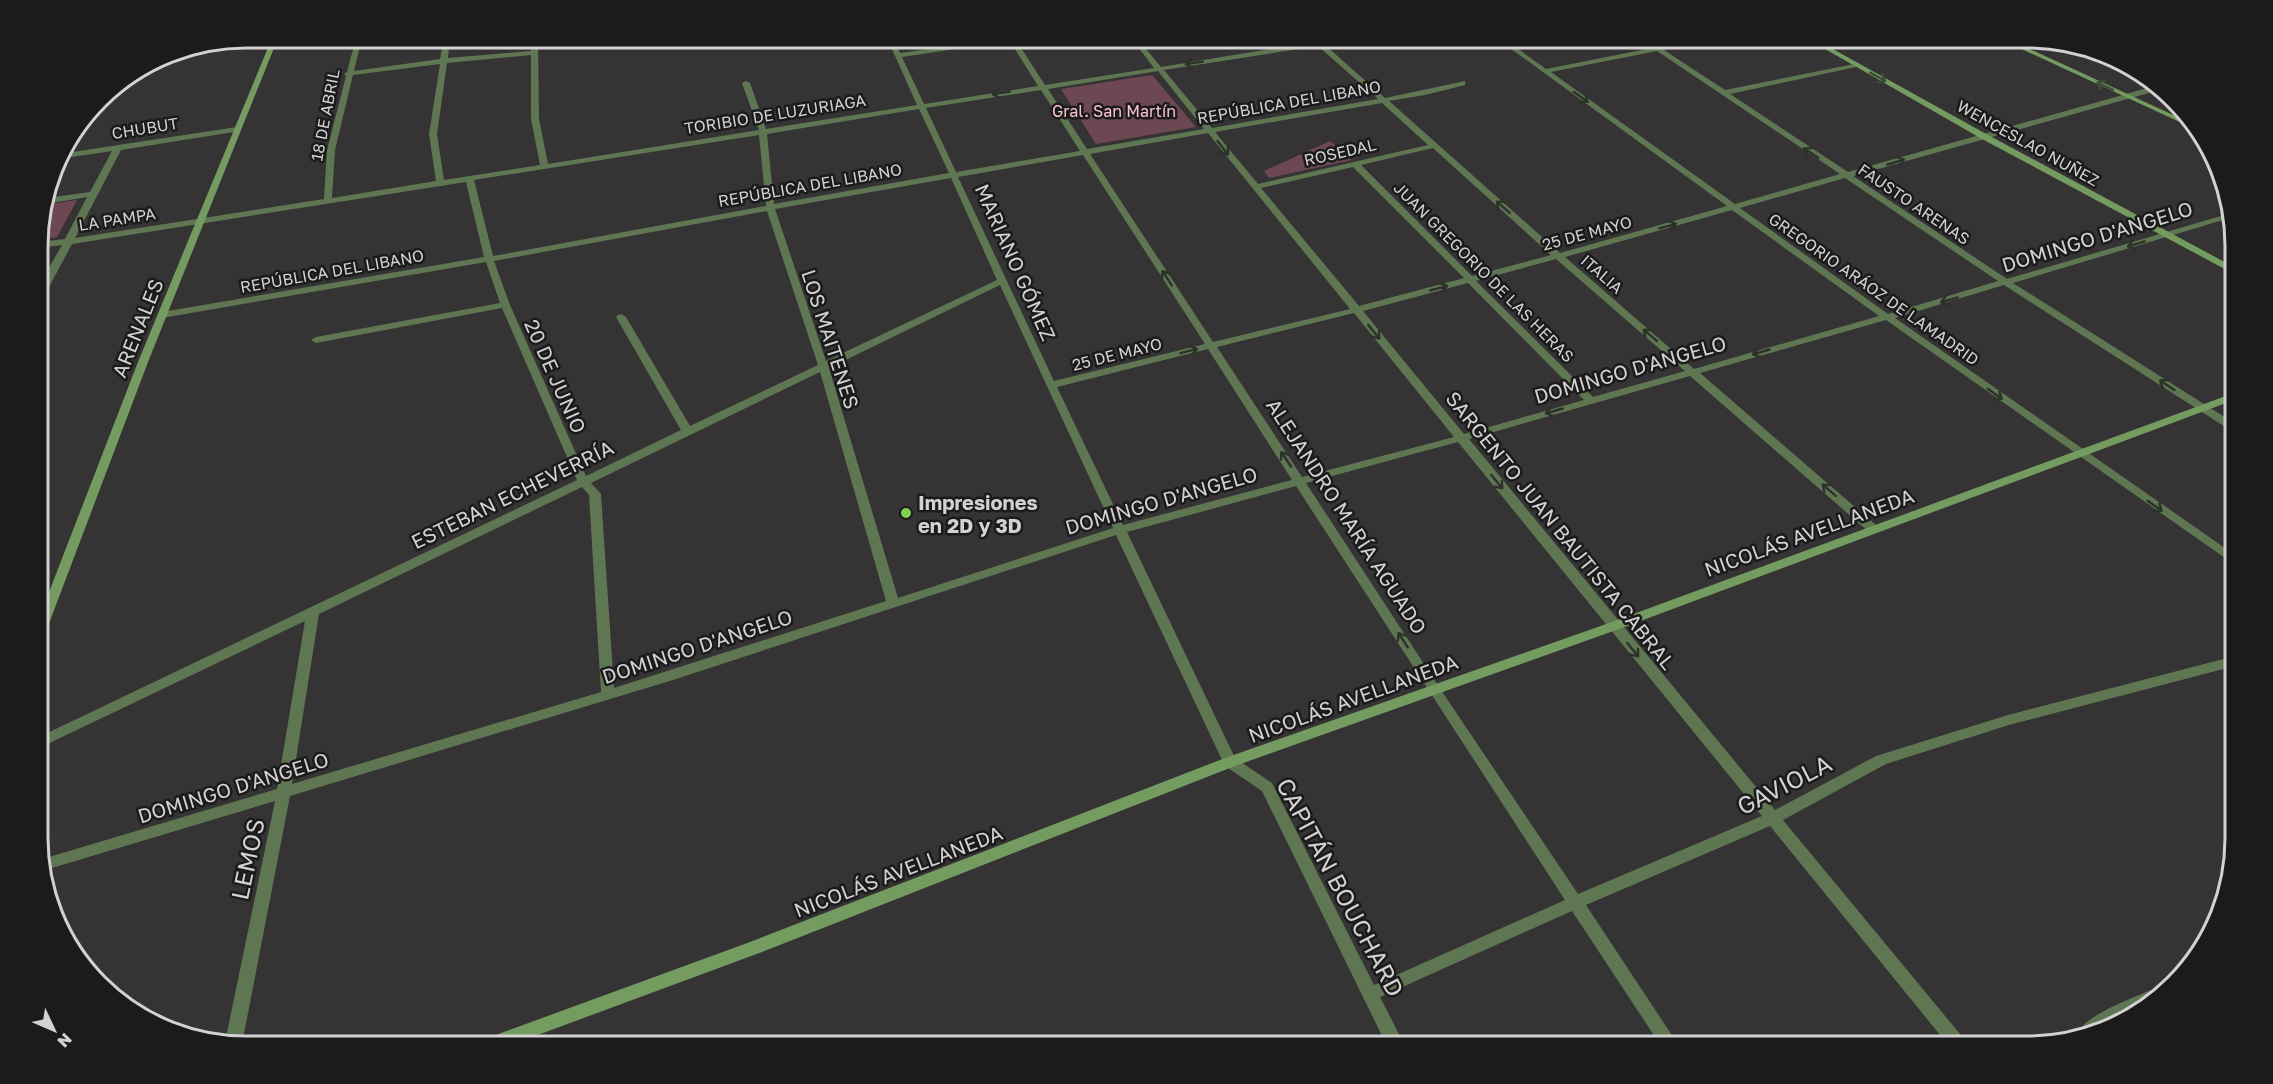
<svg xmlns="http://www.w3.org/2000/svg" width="2273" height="1084" viewBox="0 0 2273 1084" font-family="'Golos Text',sans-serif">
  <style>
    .green { fill: #6d4852 }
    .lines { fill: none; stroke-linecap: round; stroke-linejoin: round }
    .street { fill: #5e7752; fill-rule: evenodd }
    .secondary { fill: #749c61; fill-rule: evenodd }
    .oneway { stroke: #2c3229 }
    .oneway2 { stroke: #3f4f37 }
    .poi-dot { fill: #80d052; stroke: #1c1b1b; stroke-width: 2 }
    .labels { text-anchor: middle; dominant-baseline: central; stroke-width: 5; stroke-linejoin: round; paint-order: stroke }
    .far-street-label { font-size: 16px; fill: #d3d1d1; stroke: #1c1b1b }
    .far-park-label { font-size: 16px; fill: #fac2d0; stroke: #1c1b1b }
    .street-label { font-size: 20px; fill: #d3d1d1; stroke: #1c1b1b }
    .poi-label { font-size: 20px; font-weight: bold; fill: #d3d1d1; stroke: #1c1b1b; text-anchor: start }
    .near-street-label { font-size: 24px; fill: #d3d1d1; stroke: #1c1b1b }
    .rim { fill: none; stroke: #d3d1d1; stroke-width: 3 }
  </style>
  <rect width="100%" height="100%" fill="#353333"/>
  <g class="green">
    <polygon points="1152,75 1196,127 1096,144 1061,89"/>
    <polygon points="1330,141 1352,160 1269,178 1264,171"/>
    <polygon points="77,200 57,237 38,240 45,205"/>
  </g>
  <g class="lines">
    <g class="street">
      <path d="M356,38H362L354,71L440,59L444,38H450L448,58L531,51L532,38H538L539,119L548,164L759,130L742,83L746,81L750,83L766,129L917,105L887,38H893L900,53L1006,38H1020L1016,40L1045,85L1154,68L1131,38H1137L1161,67L1314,42L1315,40L1317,39L1321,41L1358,38L1355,40L1325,45L1385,98L1465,81V85L1425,95L1389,101L1560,253L1727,206L1496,38H1503L1546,69L1652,48L1639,38H1646L1659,46L1704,38H1715L1712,40L1664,50L1725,90L1859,63L1860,65L1856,67L1730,94L1848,172L2151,87L2156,91L1853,176L2007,279L2231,213L2233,217L2013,283L2234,423V431L2230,430L2004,285L1895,318L2235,555V565L1886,320L1700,373L1877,526L1879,529L1877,532H1869L1690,376L1469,439L1775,810L1876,756L2008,715L2235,656V666L2009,725L1886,764L1783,820L1965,1040L1968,1046H1949L1770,826L1586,905L1679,1046H1661L1572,911L1380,997L1405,1046H1387L1262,791L1225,766L1223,762L1116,535L673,680L290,796L242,1044L241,1046L225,1042L275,801L42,871L39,860L277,789L305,621L39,748V737L577,480L502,308L316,343L311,340L316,337L500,303L486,262L162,318L157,315L162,312L484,257L466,182L72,244L48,289L38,293V287L62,245L38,248V242L65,239L87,197L46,204L47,198L90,192L112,151L58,159L59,154L237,127L241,129L240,131L121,150L75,238L324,199L327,150L346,76L344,74L347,72ZM1010,41L1038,86L924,104L902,57ZM1318,46L1378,99L1212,128L1164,70ZM1657,51L1840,174L1735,204L1551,72ZM531,55V119L540,165L444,180L437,134L447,63ZM440,64L429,134L436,181L332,198L335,150L353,75ZM1158,71L1204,129L1087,149L1048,89ZM1041,90L1080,151L956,172L926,108ZM1382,103L1428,145L1258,184L1215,132ZM919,109L949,173L774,204L767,134ZM1208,133L1350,309L1213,342L1090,154ZM759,135L766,206L493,256L474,180ZM1433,148L1551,255L1472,276L1361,165ZM1083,155L1205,344L1054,381L958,177ZM1353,167L1464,278L1359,306L1261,188ZM951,178L997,280L826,361L775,209ZM1845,178L1998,281L1888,314L1740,208ZM1732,210L1879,316L1694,369L1565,257ZM767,211L818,365L690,426L626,317L621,314L618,315L616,317L681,430L586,476L510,305L494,261ZM1556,259L1685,371L1593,397L1476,281ZM1468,283L1584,400L1464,434L1363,311ZM1000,285L1113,528L898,598L829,368ZM1354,313L1454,437L1302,477L1217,347ZM1208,349L1292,480L1123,525L1057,387ZM820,372L886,601L614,688L601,494L591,483ZM1458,442L1762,816L1578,894L1439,687L1306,483ZM1296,486L1565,900L1374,985L1272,783L1235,758L1127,532ZM582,487L589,495L601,692L292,784L319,614Z"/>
      <path d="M2162,986L2168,988L2147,1007L2125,1018L2081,1032L2080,1030C2086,1015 2145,992 2162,986Z"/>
    </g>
    <g class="secondary">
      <polygon points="272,38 278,38 148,362 45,634 44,637 39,638 39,618 138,362"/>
      <polygon points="1806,38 1813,38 1988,135 2234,267 2234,274 1982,139"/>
      <polygon points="1998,38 2006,38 2195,125 2197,130"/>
      <polygon points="2234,393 2234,400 1619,629 1235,766 762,952 508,1046 479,1046 482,1040 750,942 1225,758 1609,623"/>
    </g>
  </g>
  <defs><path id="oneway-shaft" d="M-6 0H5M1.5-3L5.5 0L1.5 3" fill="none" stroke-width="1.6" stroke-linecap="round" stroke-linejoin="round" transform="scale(1.5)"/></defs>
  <g class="oneway">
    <use href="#oneway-shaft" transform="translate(1194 63) rotate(171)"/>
    <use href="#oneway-shaft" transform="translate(1001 93) rotate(171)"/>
    <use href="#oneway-shaft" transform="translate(1581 97) rotate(36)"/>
    <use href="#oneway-shaft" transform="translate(1223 148) rotate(52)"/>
    <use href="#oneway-shaft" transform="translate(1811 153) rotate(-146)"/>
    <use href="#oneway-shaft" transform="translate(1896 162) rotate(-16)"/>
    <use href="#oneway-shaft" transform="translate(1503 207) rotate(-139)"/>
    <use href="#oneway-shaft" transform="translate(1668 226) rotate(-15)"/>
    <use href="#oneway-shaft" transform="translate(2136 244) rotate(163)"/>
    <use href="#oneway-shaft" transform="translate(1167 278) rotate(-123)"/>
    <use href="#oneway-shaft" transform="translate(1439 288) rotate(-15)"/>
    <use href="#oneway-shaft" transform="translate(1949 300) rotate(164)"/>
    <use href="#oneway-shaft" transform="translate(1374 332) rotate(50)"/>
    <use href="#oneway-shaft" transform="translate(1650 335) rotate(-139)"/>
    <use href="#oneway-shaft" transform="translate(1189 351) rotate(-14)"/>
    <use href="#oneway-shaft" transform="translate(1761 352) rotate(164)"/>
    <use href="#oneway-shaft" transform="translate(2167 385) rotate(-147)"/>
    <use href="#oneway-shaft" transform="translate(1995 394) rotate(35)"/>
    <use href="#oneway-shaft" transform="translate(1554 411) rotate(164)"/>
    <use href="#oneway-shaft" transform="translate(1286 459) rotate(-124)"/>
    <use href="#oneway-shaft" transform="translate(1497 482) rotate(51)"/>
    <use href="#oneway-shaft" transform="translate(1829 490) rotate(-139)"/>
    <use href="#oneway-shaft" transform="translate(2155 506) rotate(35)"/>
    <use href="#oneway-shaft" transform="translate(1403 640) rotate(-123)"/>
    <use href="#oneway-shaft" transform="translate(1633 650) rotate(51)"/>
  </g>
  <g class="oneway2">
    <use href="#oneway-shaft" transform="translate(1878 77) rotate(29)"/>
    <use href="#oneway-shaft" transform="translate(2105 86) rotate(-155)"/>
  </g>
  <circle class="poi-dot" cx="906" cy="513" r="6"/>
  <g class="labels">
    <g class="far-street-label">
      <text transform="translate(1289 102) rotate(-10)">REPÚBLICA DEL LIBANO</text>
      <text transform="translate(775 114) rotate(-9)">TORIBIO DE LUZURIAGA</text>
      <text transform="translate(325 115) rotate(-79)">18 DE ABRIL</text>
      <text transform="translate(145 128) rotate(-9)">CHUBUT</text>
      <text transform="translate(2028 143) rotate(29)">WENCESLAO NUÑEZ</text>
      <text transform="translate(1340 152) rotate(-13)">ROSEDAL</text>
      <text transform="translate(810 185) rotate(-10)">REPÚBLICA DEL LIBANO</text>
      <text transform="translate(1914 204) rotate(34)">FAUSTO ARENAS</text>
      <text transform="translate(117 219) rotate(-9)">LA PAMPA</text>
      <text transform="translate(1587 233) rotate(-15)">25 DE MAYO</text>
      <text transform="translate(332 271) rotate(-10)">REPÚBLICA DEL LIBANO</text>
      <text transform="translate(1484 272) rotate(45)">JUAN GREGORIO DE LAS HERAS</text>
      <text transform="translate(1602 274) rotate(41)">ITALIA</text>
      <text transform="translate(1874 289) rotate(35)">GREGORIO ARÁOZ DE LAMADRID</text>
      <text transform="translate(1117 354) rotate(-14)">25 DE MAYO</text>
    </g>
    <g class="far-park-label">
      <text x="1114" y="111">Gral. San Martín</text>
    </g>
    <g class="street-label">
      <text transform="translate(2097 236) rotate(-17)">DOMINGO D'ANGELO</text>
      <text transform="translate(1016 262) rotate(66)">MARIANO GÓMEZ</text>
      <text transform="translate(137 328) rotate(-68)">ARENALES</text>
      <text transform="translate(831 339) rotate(72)">LOS MAITENES</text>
      <text transform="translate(1630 369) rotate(-16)">DOMINGO D'ANGELO</text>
      <text transform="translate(556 376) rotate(66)">20 DE JUNIO</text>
      <text transform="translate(512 494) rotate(-26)">ESTEBAN ECHEVERRÍA</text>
      <text transform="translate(1161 500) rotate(-16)">DOMINGO D'ANGELO</text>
      <text transform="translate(1347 516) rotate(57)">ALEJANDRO MARÍA AGUADO</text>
      <text transform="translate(1561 530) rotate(51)">SARGENTO JUAN BAUTISTA CABRAL</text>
      <text transform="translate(1809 532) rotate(-20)">NICOLÁS AVELLANEDA</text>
      <text transform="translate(697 646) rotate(-18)">DOMINGO D'ANGELO</text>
      <text transform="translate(1353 698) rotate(-20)">NICOLÁS AVELLANEDA</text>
      <text transform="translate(233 787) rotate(-17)">DOMINGO D'ANGELO</text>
      <text transform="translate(898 871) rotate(-21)">NICOLÁS AVELLANEDA</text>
    </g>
    <g class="poi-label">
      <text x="918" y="502">Impresiones<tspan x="918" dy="23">en 2D y 3D</tspan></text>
    </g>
    <g class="near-street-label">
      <text transform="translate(1784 784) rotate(-27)">GAVIOLA</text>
      <text transform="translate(247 859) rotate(-78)">LEMOS</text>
      <text transform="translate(1341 887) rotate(62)">CAPITÁN BOUCHARD</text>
    </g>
  </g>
  <path d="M0 0H2273V1084H0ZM246 48H2027A198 198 0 0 1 2225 246V838A198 198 0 0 1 2027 1036H246A198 198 0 0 1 48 838V246A198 198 0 0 1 246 48Z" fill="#1c1b1b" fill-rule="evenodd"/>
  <path class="rim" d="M246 48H2027A198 198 0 0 1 2225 246V838A198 198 0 0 1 2027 1036H246A198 198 0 0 1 48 838V246A198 198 0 0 1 246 48Z"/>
  <g transform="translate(54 1030) rotate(134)" stroke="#1c1b1b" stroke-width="4.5" paint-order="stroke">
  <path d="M0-4.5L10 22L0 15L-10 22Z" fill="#d3d1d1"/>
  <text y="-9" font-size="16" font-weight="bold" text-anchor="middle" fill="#d3d1d1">N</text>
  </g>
</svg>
